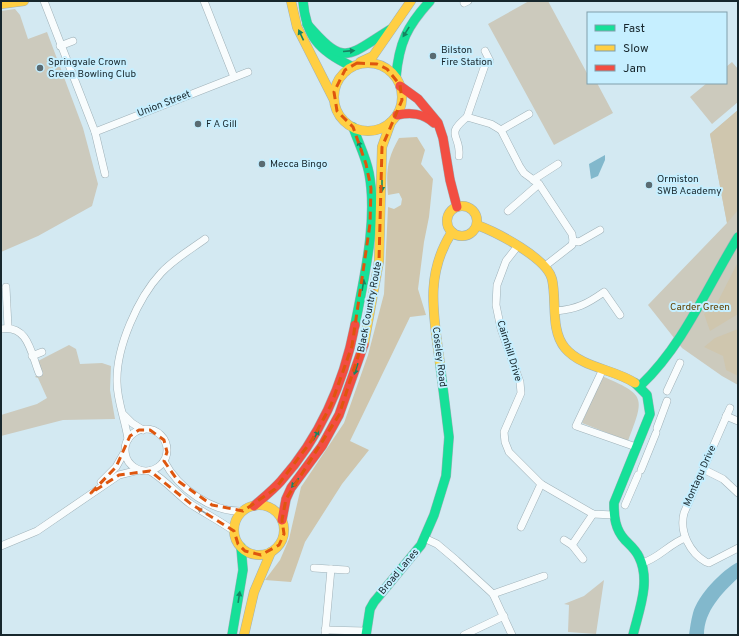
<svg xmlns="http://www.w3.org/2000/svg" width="739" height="636" viewBox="0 0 739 636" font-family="Overpass,sans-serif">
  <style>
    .green { fill: #cccabd }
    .forest { fill: #cfc6ae }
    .water { fill: #82b8cc }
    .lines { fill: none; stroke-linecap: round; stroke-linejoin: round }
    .street-casing { stroke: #9fb1b8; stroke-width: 8 }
    .fast-casing { stroke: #9fb1b8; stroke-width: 10 }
    .slow-casing { stroke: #9fb1b8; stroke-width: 10 }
    .jam-casing { stroke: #9fb1b8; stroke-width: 10 }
    .street { stroke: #f8fcfd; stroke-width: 7 }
    .fast { stroke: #16e098; stroke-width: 9 }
    .slow { stroke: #ffcf43; stroke-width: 9 }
    .jam { stroke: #f24e42; stroke-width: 9 }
    .oneway { fill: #168462 }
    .oneway2 { fill: #939c9f }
    .marked { fill: none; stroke: #de560e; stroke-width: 3; stroke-dasharray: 8 5; stroke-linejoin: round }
    .poi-dot { fill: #596b72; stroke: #c6efff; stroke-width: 1.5 }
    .labels { text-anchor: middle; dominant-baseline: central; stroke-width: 4; stroke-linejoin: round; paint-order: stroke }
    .poi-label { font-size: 10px; fill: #17272d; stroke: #c6efff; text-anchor: start }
    .street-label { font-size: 10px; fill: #17272d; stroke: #c6efff }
    .park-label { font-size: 10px; fill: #634200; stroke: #c6efff }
  </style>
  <rect width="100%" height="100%" fill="#d3e9f2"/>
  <g class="green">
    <polygon points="529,1 548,1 588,75 588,83 597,83 613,113 554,145 488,24"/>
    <polygon points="15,9 20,15 28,39 47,32 83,128 98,184 92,206 38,236 1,252 1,11"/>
    <polygon points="732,62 738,69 738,102 712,124 690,97 707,83 726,83 726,67"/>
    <polygon points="738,110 738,385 722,376 682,348 648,305 727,223 710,134"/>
    <polygon points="69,345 76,349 80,364 102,363 111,366 110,390 115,419 63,420 1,436 1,415 37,404 47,398 38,378 35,377 40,371 38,361"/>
    <path d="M602,376C646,395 645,397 628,441L582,423Z"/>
    <polygon points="604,580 596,634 568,632 569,605 564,604 584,596"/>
  </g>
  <g class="forest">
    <polygon points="738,110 738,210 727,223 710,134"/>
    <path d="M417,137L425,150L421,164L433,179L429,217L424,242L418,289L426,315L410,317L350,441L369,450L342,484L305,542L291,582L265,580L280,560L289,539L301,487L344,423L368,355L384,294L388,207L394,209L401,205L402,199L399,193L388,195C386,171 387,159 399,138Z"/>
    <polygon points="738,262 738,314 710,331 704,314 718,301"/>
    <polygon points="738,329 738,376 726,370 723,356 704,347 715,338"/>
  </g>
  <g class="water">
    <polygon points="605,155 605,160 598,176 591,179 589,164"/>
    <path d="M738,562V578C722,593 704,611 704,635H689C690,628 691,620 693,613C698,595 722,570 738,562Z"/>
  </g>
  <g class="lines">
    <defs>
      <g id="street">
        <polyline points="44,1 95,132 248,72"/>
        <polyline points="204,1 234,77"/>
        <polyline points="464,3 468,1"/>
        <polyline points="60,46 73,41"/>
        <polyline points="485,51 490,61 485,65 467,117 491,124 501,130 520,167 524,173 539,184 572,234 573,241 572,245 545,266"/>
        <polyline points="501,130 529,114"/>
        <polyline points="95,132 105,174"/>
        <path d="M459,156C461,134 444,136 467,117"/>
        <polyline points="533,180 558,164"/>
        <polyline points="508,211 539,184"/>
        <polyline points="573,241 579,242 600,230"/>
        <polyline points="517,247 506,261 497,285 496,305 501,329 520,382 521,393 504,432 505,442 509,452 541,484 593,514 613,515"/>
        <polyline points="6,287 8,327"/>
        <path d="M556,311C577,309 587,304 604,292L620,315"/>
        <path d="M1,329C28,324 31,353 39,373"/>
        <polyline points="32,356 42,352"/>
        <polyline points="603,369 576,426 636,447"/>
        <polyline points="667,391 680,363"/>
        <path d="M730,408L684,513C679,532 690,553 706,562L709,563L738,548"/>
        <polyline points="124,415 132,423 143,430"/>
        <polyline points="726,416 738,421"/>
        <polyline points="657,428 667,401"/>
        <circle cx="146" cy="450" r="21"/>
        <path d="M128,439C125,419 117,401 117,382C116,347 138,298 161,273C174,259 190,250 205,239"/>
        <path d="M164,461C178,488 212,513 243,511"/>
        <polyline points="703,469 723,479 738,493"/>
        <polyline points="641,470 656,433"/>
        <path d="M150,471C165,480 176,493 189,503C204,513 220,521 234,531"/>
        <polyline points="101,482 116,467 124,453"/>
        <polyline points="625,505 638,475"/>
        <polyline points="521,527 541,484"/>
        <polyline points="424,538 437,544 456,560 493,594 512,635"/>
        <polyline points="564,540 572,545 583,559"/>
        <polyline points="572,545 593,514"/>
        <polyline points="1,546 37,531 119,475 139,470"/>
        <path d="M642,563C658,559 669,544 685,538"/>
        <polyline points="314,568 346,570"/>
        <polyline points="493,594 544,576"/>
        <polyline points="325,630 365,631"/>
        <polyline points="325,635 331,569"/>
        <polyline points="464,635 504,616"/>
      </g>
      <g id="fast">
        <path d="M303,1C306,36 319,51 351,66"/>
        <path d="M307,24C345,68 347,56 391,29"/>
        <path d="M396,77C399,43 407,26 430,1"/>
        <path d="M353,127C358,142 366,157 369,173C378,220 364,278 355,325"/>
        <path d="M641,385C684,344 707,287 738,237"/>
        <polyline points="232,635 243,570 241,547"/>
        <polyline points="366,635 370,609 374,602 421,545 434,515 446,476 449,437 440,364"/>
        <path d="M633,635C639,610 651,581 639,557C636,550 630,545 625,540C615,529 614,517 614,503L650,414L647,395L635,383"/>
      </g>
      <g id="slow">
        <polyline points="291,1 297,27 334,100"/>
        <polyline points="1,4 24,1"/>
        <polyline points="360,62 373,56 411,1"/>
        <circle cx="368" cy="97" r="34"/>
        <circle cx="462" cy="221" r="15"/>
        <path d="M477,225C496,232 547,258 552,279C557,300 550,330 565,348C582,368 614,369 635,383"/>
        <polyline points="364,344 379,261 382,147 391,122"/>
        <path d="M440,364C434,316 424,275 452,232"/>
        <circle cx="259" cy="530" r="25"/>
        <polyline points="244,635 254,592 271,552"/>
      </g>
      <g id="jam">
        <polyline points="400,86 418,99 438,123 443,138 450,180 457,207"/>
        <path d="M397,115C411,112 423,113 434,123"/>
        <path d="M254,506C263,498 273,490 281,481C320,437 344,382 355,325"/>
        <polyline points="282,520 286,499 291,488 322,446 339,415 364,344"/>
      </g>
    </defs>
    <use href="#street" class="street-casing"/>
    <use href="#fast" class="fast-casing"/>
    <use href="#slow" class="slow-casing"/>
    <use href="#jam" class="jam-casing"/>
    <use href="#street" class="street"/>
    <use href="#fast" class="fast"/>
    <use href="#slow" class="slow"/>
    <use href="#jam" class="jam"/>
  </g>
  <defs><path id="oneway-solid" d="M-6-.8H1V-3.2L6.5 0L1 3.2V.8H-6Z"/></defs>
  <g class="oneway">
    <use href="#oneway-solid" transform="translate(406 32) rotate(122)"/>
    <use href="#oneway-solid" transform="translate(301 35) rotate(-115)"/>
    <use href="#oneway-solid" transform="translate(349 51) rotate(-5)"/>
    <use href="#oneway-solid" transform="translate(360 146) rotate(-111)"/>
    <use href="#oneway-solid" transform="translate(382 186) rotate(90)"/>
    <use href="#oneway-solid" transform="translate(363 285) rotate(-81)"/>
    <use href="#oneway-solid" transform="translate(356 369) rotate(109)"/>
    <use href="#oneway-solid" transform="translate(316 435) rotate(-61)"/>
    <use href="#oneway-solid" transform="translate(295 483) rotate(128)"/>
    <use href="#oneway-solid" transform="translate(239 597) rotate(-81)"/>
  </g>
  <use class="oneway2" href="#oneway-solid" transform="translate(202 511) rotate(-149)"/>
  <path class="marked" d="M357,63L377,64L387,69L400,85L402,100L382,147L379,261L367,329L339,415L286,499L282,520L284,534L279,545L261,555L245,551L238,544L234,531L191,504L150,471L119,475L91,493L116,467L130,436L139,430H150L164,440L167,452L164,461L178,481L212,505L243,511L275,489L312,440L331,405L352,346L370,224L371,188L366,164L353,127L337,111L334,92L345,70Z"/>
  <g class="poi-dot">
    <circle cx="433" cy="56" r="4"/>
    <circle cx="40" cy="68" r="4"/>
    <circle cx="198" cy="124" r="4"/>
    <circle cx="262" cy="164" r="4"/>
    <circle cx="649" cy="185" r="4"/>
  </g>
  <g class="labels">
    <g class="poi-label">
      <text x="441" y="50">Bilston<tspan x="441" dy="12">Fire Station</tspan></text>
      <text x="48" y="62">Springvale Crown<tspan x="48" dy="12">Green Bowling Club</tspan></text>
      <text x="206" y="124">F A Gill</text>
      <text x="270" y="164">Mecca Bingo</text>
      <text x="657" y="179">Ormiston<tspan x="657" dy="12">SWB Academy</tspan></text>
    </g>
    <g class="street-label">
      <text transform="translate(164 104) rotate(-21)">Union Street</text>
      <text transform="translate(370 307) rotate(-79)">Black Country Route</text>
      <text transform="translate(509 351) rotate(73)">Cairnhill Drive</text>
      <text transform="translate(439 357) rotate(83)">Coseley Road</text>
      <text transform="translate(700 476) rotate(-66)">Montagu Drive</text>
      <text transform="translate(399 572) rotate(-50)">Broad Lanes</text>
    </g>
    <g class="park-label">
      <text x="700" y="307">Carder Green</text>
    </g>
  </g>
  <rect width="739" height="636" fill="none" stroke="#17272d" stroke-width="4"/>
  <rect x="587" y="12" width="140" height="72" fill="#c6efff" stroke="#809fab"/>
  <rect x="595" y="25" width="20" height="6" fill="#16e098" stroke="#809fab"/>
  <text x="623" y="32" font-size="12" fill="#17272d">Fast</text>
  <rect x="595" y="45" width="20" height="6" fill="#ffcf43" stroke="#809fab"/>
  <text x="623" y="52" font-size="12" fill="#17272d">Slow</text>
  <rect x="595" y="65" width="20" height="6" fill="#f24e42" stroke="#809fab"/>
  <text x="623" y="72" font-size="12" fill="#17272d">Jam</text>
</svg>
